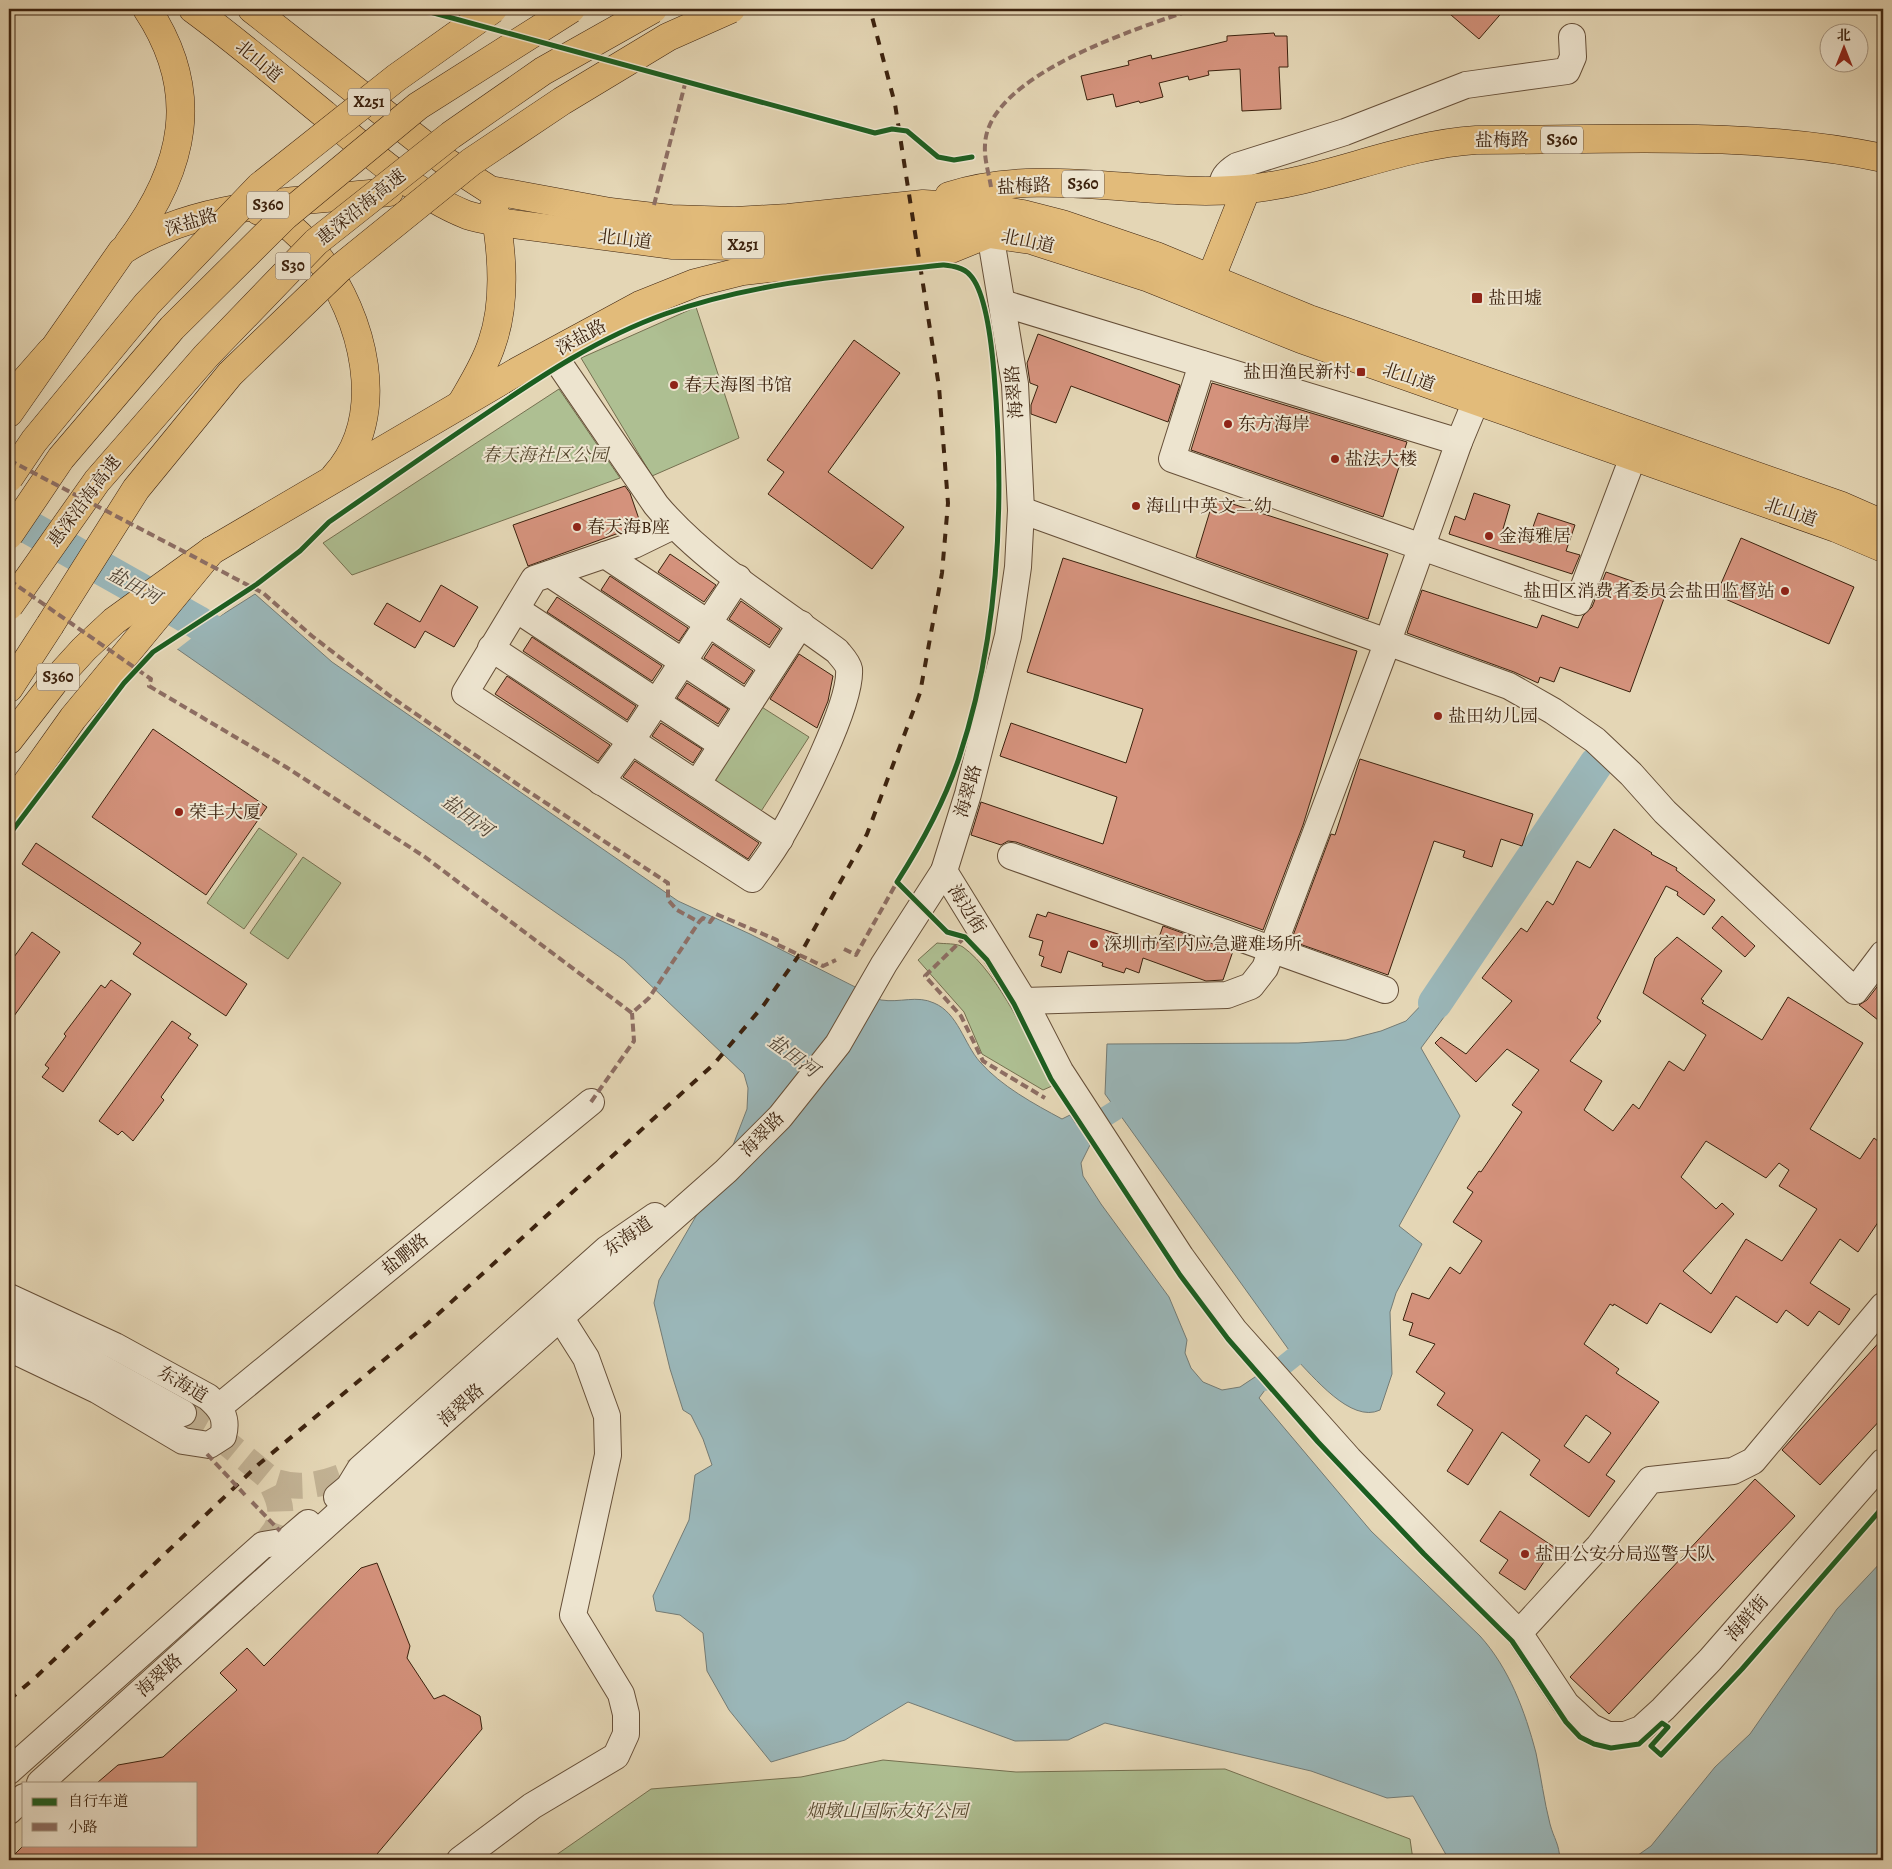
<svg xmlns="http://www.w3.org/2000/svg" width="1892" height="1869" viewBox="0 0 1892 1869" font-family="Alegreya,'Noto Serif SC',serif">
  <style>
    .green { fill: #aebf92; stroke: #757050 }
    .water { fill: #9ab6b8; stroke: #747b74 }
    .pier { fill: #e4d6b5 }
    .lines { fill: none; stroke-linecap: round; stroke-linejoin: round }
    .canal { stroke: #9ab6b8; stroke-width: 20 }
    .river { stroke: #9ab6b8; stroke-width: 34 }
    .building { fill: #d4927c; stroke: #3c220e; fill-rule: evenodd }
    .minor-tunnel { stroke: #c2b294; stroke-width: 26; stroke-dasharray: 26 13; stroke-linecap: butt }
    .minor-casing { stroke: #664f38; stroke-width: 28 }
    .major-casing { stroke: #3c220e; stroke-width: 29 }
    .highway-casing { stroke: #3c220e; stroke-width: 29 }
    .minor { stroke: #ede4cf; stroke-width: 26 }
    .major { stroke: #e2bb7a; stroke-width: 28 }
    .highway { stroke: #e2bb7a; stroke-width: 28 }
    .rail { stroke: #3c220e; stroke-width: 4; stroke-dasharray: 9 9; stroke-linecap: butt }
    .highway-bridge-casing { stroke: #3c220e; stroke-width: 29; stroke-linecap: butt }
    .highway-bridge { stroke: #e2bb7a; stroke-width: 28 }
    .quiet { stroke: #8d6e63; stroke-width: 4; stroke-dasharray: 8 4; stroke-linecap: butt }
    .cycleway-casing { stroke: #ede4cf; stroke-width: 8 }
    .cycleway { stroke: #1b5e20; stroke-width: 5 }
    .poi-dot { fill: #8f2418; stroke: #ede4cf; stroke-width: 2 }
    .labels { text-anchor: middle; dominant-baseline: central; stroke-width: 4; stroke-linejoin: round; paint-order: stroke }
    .shield { fill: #ede4cf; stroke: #715c48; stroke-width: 1 }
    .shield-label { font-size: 16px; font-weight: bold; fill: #3c220e }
    .street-label { font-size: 18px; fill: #3c220e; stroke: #ede4cf }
    .poi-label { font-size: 18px; fill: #3c220e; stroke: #ede4cf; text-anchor: start }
    .park-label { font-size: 18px; font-style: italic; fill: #58492f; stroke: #ede4cf }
    .water-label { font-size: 19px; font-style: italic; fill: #544738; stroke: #ede4cf }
  </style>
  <rect width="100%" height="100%" fill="#e4d6b5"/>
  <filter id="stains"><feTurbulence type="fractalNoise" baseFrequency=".004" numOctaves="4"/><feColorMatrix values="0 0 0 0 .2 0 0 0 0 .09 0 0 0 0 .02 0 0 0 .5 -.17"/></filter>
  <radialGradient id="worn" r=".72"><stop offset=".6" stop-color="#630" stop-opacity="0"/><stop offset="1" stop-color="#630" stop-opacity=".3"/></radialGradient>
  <g class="green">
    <polygon points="696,307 739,438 652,476 581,358"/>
    <polygon points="559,389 620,478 352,575 323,543"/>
    <polygon points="757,704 809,737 758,816 707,783"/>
    <polygon points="259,828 297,854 244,929 207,903"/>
    <polygon points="303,857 341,883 288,959 250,933"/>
    <path d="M937,943C944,944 957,943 963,947C999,973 1031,1046 1052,1086L1043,1090L982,1054L964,1012L918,960Z"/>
    <polygon points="883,1760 1016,1772 1225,1769 1410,1839 1413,1860 549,1860 651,1789 801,1777"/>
  </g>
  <g class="water">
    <path d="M255,594L332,662L678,901L750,934L881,1000C900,1003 917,995 934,1003C958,1013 964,1044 980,1062C1001,1086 1034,1104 1062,1119L1070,1115L1090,1145L1081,1163L1083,1176L1101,1204L1169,1297L1187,1340L1185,1353L1191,1368L1203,1382L1222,1390L1240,1387L1258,1375L1268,1386L1259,1398L1371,1531L1480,1636C1509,1668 1525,1711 1536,1753C1541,1776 1544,1801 1550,1824C1554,1839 1559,1843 1560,1860H1449L1413,1796L1387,1798L1311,1771L1105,1723L1068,1740L1015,1741L908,1702L845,1740L771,1762L729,1710L707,1671L703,1633L680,1615L656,1611L653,1596L689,1520L695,1475L712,1465L703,1439L691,1415L683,1410L670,1369L654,1303L659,1280L725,1166L747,1109L748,1088L744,1074L624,960L173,646Z"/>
    <path d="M1428,998L1447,1013L1421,1048L1460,1116L1399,1226L1422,1244L1396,1293L1390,1312L1392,1374L1380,1410C1351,1424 1313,1376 1294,1357L1105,1094L1107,1044L1298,1043L1346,1040L1381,1031L1406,1021Z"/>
    <polygon points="1883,1560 1883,1860 1631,1860 1651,1846 1715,1767 1750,1734 1837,1609"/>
  </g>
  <polygon class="pier" points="250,593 175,651 171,648 172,644"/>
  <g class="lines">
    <g class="canal">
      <polyline points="1081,1132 1116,1110"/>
      <polyline points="1264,1381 1294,1357"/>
    </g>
    <g class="river">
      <polyline points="9,516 197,622 242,652"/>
      <polyline points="1435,1003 1596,764"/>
    </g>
  </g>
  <g class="building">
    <polygon points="1444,9 1505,9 1479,39"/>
    <polygon points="1274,33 1275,36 1287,36 1288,67 1279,67 1281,109 1242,111 1240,69 1208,71 1209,75 1189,80 1188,76 1159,83 1163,97 1140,103 1139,101 1116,107 1113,94 1087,100 1081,76 1129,65 1128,61 1151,55 1152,59 1227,41 1227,36"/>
    <polygon points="1038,334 1180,385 1168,422 1071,386 1056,423 1031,414 1031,405 1038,386 1030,383 1027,363"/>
    <polygon points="854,340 900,373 828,472 904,527 872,569 768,494 784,472 767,460"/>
    <polygon points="1212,383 1407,442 1383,517 1191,450"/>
    <polygon points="625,486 630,493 641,525 528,566 513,525"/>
    <polygon points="1474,493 1510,505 1503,529 1529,538 1538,513 1575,525 1566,551 1580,555 1572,574 1449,534 1455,516 1465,520"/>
    <polygon points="1214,498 1388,554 1368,619 1196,557"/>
    <polygon points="1741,538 1854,587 1829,644 1716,595"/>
    <polygon points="670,554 716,585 704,602 658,572"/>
    <polygon points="1063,558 1357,651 1303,825 1263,930 1016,842 1008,841 1001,845 971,835 981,802 1103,844 1117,797 1000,756 1011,723 1126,763 1143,709 1027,672"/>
    <polygon points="1606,572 1666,593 1630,692 1560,667 1554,682 1540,677 1538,683 1514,672 1407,633 1422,590 1537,628 1542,615 1578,628 1583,616 1592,607"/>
    <polygon points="610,576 688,628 679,641 601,590"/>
    <polygon points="441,585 478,607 454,647 425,631 415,648 374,624 387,603 420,622"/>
    <polygon points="557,597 662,666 652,681 547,612"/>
    <polygon points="741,601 780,629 769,645 729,619"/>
    <polygon points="532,637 636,706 627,720 523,651"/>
    <polygon points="713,644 753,671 744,684 704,658"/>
    <polygon points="799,654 833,676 828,701 817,728 770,699"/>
    <polygon points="507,676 610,745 598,761 495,694"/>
    <polygon points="687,683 728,709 718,724 677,698"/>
    <polygon points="661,723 702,749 693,763 652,736"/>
    <polygon points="153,729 267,807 206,895 92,817"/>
    <polygon points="1360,759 1533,814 1522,846 1501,839 1492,867 1463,857 1465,851 1434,841 1388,975 1291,941 1331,834 1335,835"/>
    <polygon points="635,761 759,843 748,859 623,777"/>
    <path d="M1614,829L1652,853L1651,854L1677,868L1676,870L1715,900L1704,915L1677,895L1678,892L1666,886L1597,1018L1601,1021L1570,1061L1602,1081L1584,1110L1613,1131L1633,1104L1639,1109L1669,1061L1684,1071L1706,1035L1643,993L1655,958L1677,937L1722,971L1701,999L1704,1001L1702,1003L1762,1040L1788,997L1863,1043L1810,1129L1860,1159L1874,1138L1883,1145V1215L1858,1252L1840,1239L1810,1283L1850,1309L1839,1325L1819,1311L1808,1326L1786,1310L1777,1323L1736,1296L1711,1333L1660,1303L1647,1324L1614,1304L1613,1306L1610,1304L1584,1344L1619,1369L1616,1373L1659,1402L1606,1475L1615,1481L1589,1517L1530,1475L1540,1460L1502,1432L1468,1485L1447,1471L1473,1430L1437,1405L1445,1393L1416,1372L1435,1344L1409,1335L1413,1323L1403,1320L1412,1293L1429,1299L1450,1267L1460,1274L1482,1241L1453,1222L1473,1192L1467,1188L1479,1171L1481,1172L1522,1112L1512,1105L1539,1070L1507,1049L1476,1082L1435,1043L1441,1037L1466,1054L1512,1001L1482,978L1521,928L1527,932L1547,901L1553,905L1577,861L1590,868ZM1706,1141L1766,1178L1779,1163L1789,1170L1779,1186L1817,1209L1782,1261L1746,1239L1711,1294L1683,1271L1734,1214L1722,1203L1716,1209L1681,1177ZM1586,1415L1611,1433L1589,1463L1564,1446Z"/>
    <polygon points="36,843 247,984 226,1016 133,954 141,943 22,864"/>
    <polygon points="1048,912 1156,946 1163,926 1233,951 1223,980 1206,981 1143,958 1139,973 1126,968 1124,973 1102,966 1103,963 1068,951 1061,973 1041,966 1044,957 1039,955 1043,941 1029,937 1037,914 1046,917"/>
    <polygon points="1722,916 1755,946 1745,957 1712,928"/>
    <polygon points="32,932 60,952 9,1023 9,964"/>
    <polygon points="1883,979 1883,1024 1859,1005 1867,1000"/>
    <polygon points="111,980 131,994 63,1092 42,1077 49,1068 45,1065 66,1036 64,1034 101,985 105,988"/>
    <polygon points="172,1021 191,1034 188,1038 198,1045 161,1097 164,1100 133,1141 122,1131 118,1135 99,1121"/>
    <polygon points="1883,1338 1883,1417 1820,1485 1782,1450"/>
    <polygon points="1755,1479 1795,1516 1609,1714 1570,1677"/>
    <polygon points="1500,1511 1554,1547 1525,1590 1499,1573 1508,1560 1480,1541"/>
    <polygon points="377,1563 410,1646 407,1658 434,1699 444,1695 480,1716 482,1729 372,1860 9,1860 24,1845 196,1845 196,1783 97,1783 118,1765 163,1757 237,1690 220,1673 247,1648 264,1666 361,1568"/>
  </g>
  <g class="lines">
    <g class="minor-tunnel">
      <path d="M183,1413L206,1426L273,1481C303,1492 331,1482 360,1469"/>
      <path d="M263,1545C288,1521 283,1504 267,1476"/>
    </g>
    <defs>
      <g id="minor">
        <path d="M1221,191C1222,178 1226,173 1237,166L1345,132L1466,85L1567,71L1573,57L1572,37"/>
        <polyline points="1002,303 1459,442"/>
        <path d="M552,353L656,505C702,560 778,608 837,651C841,656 848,663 849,669C852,704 799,806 780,838C772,853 761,866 752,879L465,693L534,579L634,545L673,526"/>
        <polyline points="1202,364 1172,459 1578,602 1641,436"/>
        <polyline points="1021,510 1509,686 1553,711 1595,740 1631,774 1665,812 1855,991 1883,954"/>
        <polyline points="605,555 773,666"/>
        <polyline points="550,574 748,705"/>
        <polyline points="516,609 722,745"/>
        <polyline points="491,648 780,839"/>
        <polyline points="601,782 631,741 738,578"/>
        <polyline points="697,784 801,624"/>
        <polyline points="1011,856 1385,990"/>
        <polyline points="944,871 1024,1001 1060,1071 1181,1257 1234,1330 1349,1459 1519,1633 1566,1704 1591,1727 1608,1735 1625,1735 1641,1729 1663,1709 1710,1660 1883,1462"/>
        <polyline points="1024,1001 1227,995 1251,986 1265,968 1388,641 1459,442 1476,401"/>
        <path d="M9,1297L115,1346L208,1397C221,1408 228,1418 223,1436L209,1445L183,1441L97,1390L9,1348"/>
        <polyline points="9,1323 93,1363 183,1413"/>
        <polyline points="219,1407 591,1102"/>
        <polyline points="337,1497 349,1487 360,1469 607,1249 655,1216"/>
        <polyline points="1519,1633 1599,1546 1650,1480 1733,1471 1753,1461 1883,1306"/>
        <polyline points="9,1771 263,1545 287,1541 308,1523"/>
        <polyline points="40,1783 337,1515 726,1171 780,1117 838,1044 884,964 944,871 968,794 1008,636 1018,567 1021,510 1015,384 990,233"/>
        <polyline points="9,1811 24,1797"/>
        <polyline points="460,1860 532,1806 616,1756 626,1734 626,1714 621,1694 573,1615 608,1455 607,1416 586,1358 560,1317"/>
      </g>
      <g id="major">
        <path d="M193,9C238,42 280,78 324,114C366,150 416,195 467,215C477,218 487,220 497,222L673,245L737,246L956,229L1031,240L1149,278L1301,339L1836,528L1883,548"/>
        <polyline points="252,9 445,161 490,190 610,212 671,219 735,221 788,218 923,204 986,208 1023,214 1062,224 1156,256 1309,319 1842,506 1883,524"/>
        <path d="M949,196C1045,165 1148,199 1247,189C1325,182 1397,145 1476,140C1611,140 1750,130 1883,158"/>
        <path d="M259,211C285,218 303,237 318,257C363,316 390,415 335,476"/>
        <path d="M128,244C185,168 202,92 147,9"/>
        <polyline points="1204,295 1246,190"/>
        <path d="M461,404C472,385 485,365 492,343C507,300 502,250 494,207"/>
        <path d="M9,413L122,251C197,201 302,202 389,192"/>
        <polyline points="9,740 54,682 84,649 114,621 211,551 518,371 640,305 695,283 743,271 951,249 988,234"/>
      </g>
      <g id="highway">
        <polyline points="9,399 51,351"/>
        <polyline points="9,688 50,625"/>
        <polyline points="9,808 73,718 211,551"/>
      </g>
    </defs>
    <use href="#minor" class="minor-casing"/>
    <use href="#major" class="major-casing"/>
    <use href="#highway" class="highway-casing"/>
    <use href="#minor" class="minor"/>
    <use href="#major" class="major"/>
    <use href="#highway" class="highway"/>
    <polyline class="rail" points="9,1700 37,1676 259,1464 427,1324 714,1064 763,1006 802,951 867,834 920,693 942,573 948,503 939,387 895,104 870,9"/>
    <defs>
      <g id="highway-bridge">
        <polyline points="9,478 34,441 147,304 260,186 396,78 493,9"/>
        <polyline points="9,535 61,458 172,328 285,216 418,106 571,9"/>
        <polyline points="9,606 97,481 206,356 316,242 451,135 543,71 653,9"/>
        <polyline points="50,625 136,489 230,374 340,268 471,162 562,101 668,37 731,9"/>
      </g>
    </defs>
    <use href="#highway-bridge" class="highway-bridge-casing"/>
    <use href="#highway-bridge" class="highway-bridge"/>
    <g class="quiet">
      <path d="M991,187C989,174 984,159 985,145C987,75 1139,28 1194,9"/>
      <polyline points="654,205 686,80"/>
      <polyline points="9,460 263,593 312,636 390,696 517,784 668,883 668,900 677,910 699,922"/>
      <polyline points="9,580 151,679 149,686 286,767 425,857 632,1013 649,998 699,922"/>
      <polyline points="699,922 703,918 710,922 716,914 777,940 776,944 823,966 836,960"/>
      <polyline points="965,937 925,976 961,1016 983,1061 1045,1098"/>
      <polyline points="844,949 856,955 897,882"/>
      <polyline points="591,1102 634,1041 632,1013"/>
      <polyline points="207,1454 245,1495"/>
      <polyline points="252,1502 280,1531"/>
    </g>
    <defs>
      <g id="cycleway">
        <polyline points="419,9 875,133 892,129 907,131 938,157 954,160 972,157"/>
        <path d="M9,835L124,683L153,652L257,584L300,551L329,522C381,486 432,450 484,415C541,376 600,337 665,314C754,282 849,275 943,265C952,266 963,267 970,275C987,293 992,349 994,373C1005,502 1000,634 959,758C944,803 922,843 897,882L947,932L965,937L987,960L1014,1004L1051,1079L1180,1275L1228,1339L1318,1442L1424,1554L1512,1641L1566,1722L1580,1737L1594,1744L1611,1748L1639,1744L1662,1723L1668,1727L1651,1746L1661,1755L1742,1669L1883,1507"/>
      </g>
    </defs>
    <use href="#cycleway" class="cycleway-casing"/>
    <use href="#cycleway" class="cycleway"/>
  </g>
  <g class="poi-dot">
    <rect x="1471" y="292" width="12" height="12" rx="2.5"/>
    <rect x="1356" y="367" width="10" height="10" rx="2.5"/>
    <circle cx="674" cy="385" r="5"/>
    <circle cx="1228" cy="424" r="5"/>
    <circle cx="1335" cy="459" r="5"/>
    <circle cx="1136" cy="506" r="5"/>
    <circle cx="577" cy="527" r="5"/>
    <circle cx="1489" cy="536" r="5"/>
    <circle cx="1785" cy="591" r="5"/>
    <circle cx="1438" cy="716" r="5"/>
    <circle cx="179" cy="812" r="5"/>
    <circle cx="1094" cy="944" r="5"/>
    <circle cx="1525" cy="1554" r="5"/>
  </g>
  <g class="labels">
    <g class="shield">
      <rect x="348" y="88.5" width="42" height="27" rx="4"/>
      <rect x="1541" y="126.5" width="42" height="27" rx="4"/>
      <rect x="1062" y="170.5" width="42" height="27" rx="4"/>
      <rect x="247" y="191.5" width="42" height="27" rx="4"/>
      <rect x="722" y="231.5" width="42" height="27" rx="4"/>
      <rect x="275.5" y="252.5" width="35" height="27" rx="4"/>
      <rect x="37" y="663.5" width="42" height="27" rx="4"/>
    </g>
    <g class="shield-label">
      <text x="369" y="102">X251</text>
      <text x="1562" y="140">S360</text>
      <text x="1083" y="184">S360</text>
      <text x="268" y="205">S360</text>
      <text x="743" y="245">X251</text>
      <text x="293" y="266">S30</text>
      <text x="58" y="677">S360</text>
    </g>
    <g class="street-label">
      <text transform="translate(259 61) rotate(40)">北山道</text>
      <text transform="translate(1502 140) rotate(-1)">盐梅路</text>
      <text transform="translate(1024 186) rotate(-3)">盐梅路</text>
      <text transform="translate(361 207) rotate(-39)">惠深沿海高速</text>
      <text transform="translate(191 222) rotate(-17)">深盐路</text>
      <text transform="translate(625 239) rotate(7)">北山道</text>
      <text transform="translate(1028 241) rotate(12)">北山道</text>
      <text transform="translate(581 337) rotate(-29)">深盐路</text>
      <text transform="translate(1409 377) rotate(19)">北山道</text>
      <text transform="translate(1014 392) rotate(-95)">海翠路</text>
      <text transform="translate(84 501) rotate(-53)">惠深沿海高速</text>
      <text transform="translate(1791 512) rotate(19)">北山道</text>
      <text transform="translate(968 791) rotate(-74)">海翠路</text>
      <text transform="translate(967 909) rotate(58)">海边街</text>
      <text transform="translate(762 1134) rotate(-46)">海翠路</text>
      <text transform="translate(628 1236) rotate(-35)">东海道</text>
      <text transform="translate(405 1254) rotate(-39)">盐鹏路</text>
      <text transform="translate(183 1384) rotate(31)">东海道</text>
      <text transform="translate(461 1405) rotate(-42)">海翠路</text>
      <text transform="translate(1747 1618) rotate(-49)">海鲜街</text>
      <text transform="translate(159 1675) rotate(-42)">海翠路</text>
    </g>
    <g class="poi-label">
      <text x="1488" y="298">盐田墟</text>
      <text x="1351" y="372" text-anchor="end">盐田渔民新村</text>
      <text x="684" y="385">春天海图书馆</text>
      <text x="1238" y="424">东方海岸</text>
      <text x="1345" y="459">盐法大楼</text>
      <text x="1146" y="506">海山中英文二幼</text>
      <text x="587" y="527">春天海B座</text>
      <text x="1499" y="536">金海雅居</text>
      <text x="1775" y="591" text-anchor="end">盐田区消费者委员会盐田监督站</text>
      <text x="1448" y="716">盐田幼儿园</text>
      <text x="189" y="812">荣丰大厦</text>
      <text x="1104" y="944">深圳市室内应急避难场所</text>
      <text x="1535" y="1554">盐田公安分局巡警大队</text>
    </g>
    <g class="park-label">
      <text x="545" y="455">春天海社区公园</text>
      <text x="887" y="1811">烟墩山国际友好公园</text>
    </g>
    <g class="water-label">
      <text transform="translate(134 586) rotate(29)">盐田河</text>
      <text transform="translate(467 816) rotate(36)">盐田河</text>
      <text transform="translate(793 1056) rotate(36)">盐田河</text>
    </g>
  </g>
  <rect width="1892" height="1869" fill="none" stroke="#e4d6b5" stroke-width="30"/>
  <rect x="10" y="10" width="1872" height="1849" fill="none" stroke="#3c220e" stroke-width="2.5"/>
  <rect x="15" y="15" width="1862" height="1839" fill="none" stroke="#3c220e"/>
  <rect x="22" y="1782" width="175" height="65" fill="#ede4cf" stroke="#a69682"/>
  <rect x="32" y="1798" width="25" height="8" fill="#1b5e20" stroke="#a69682"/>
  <text x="68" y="1806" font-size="15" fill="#3c220e">自行车道</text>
  <rect x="32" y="1823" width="25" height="8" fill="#8d6e63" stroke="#a69682"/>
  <text x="68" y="1832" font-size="15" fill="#3c220e">小路</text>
  <g transform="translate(1844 48)"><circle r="24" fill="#ede4cf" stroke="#a69682"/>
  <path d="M0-4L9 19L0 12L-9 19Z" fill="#8f2418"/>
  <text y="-8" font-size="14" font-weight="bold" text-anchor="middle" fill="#3c220e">北</text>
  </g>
  <rect width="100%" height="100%" filter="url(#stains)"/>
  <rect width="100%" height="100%" fill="url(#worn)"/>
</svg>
